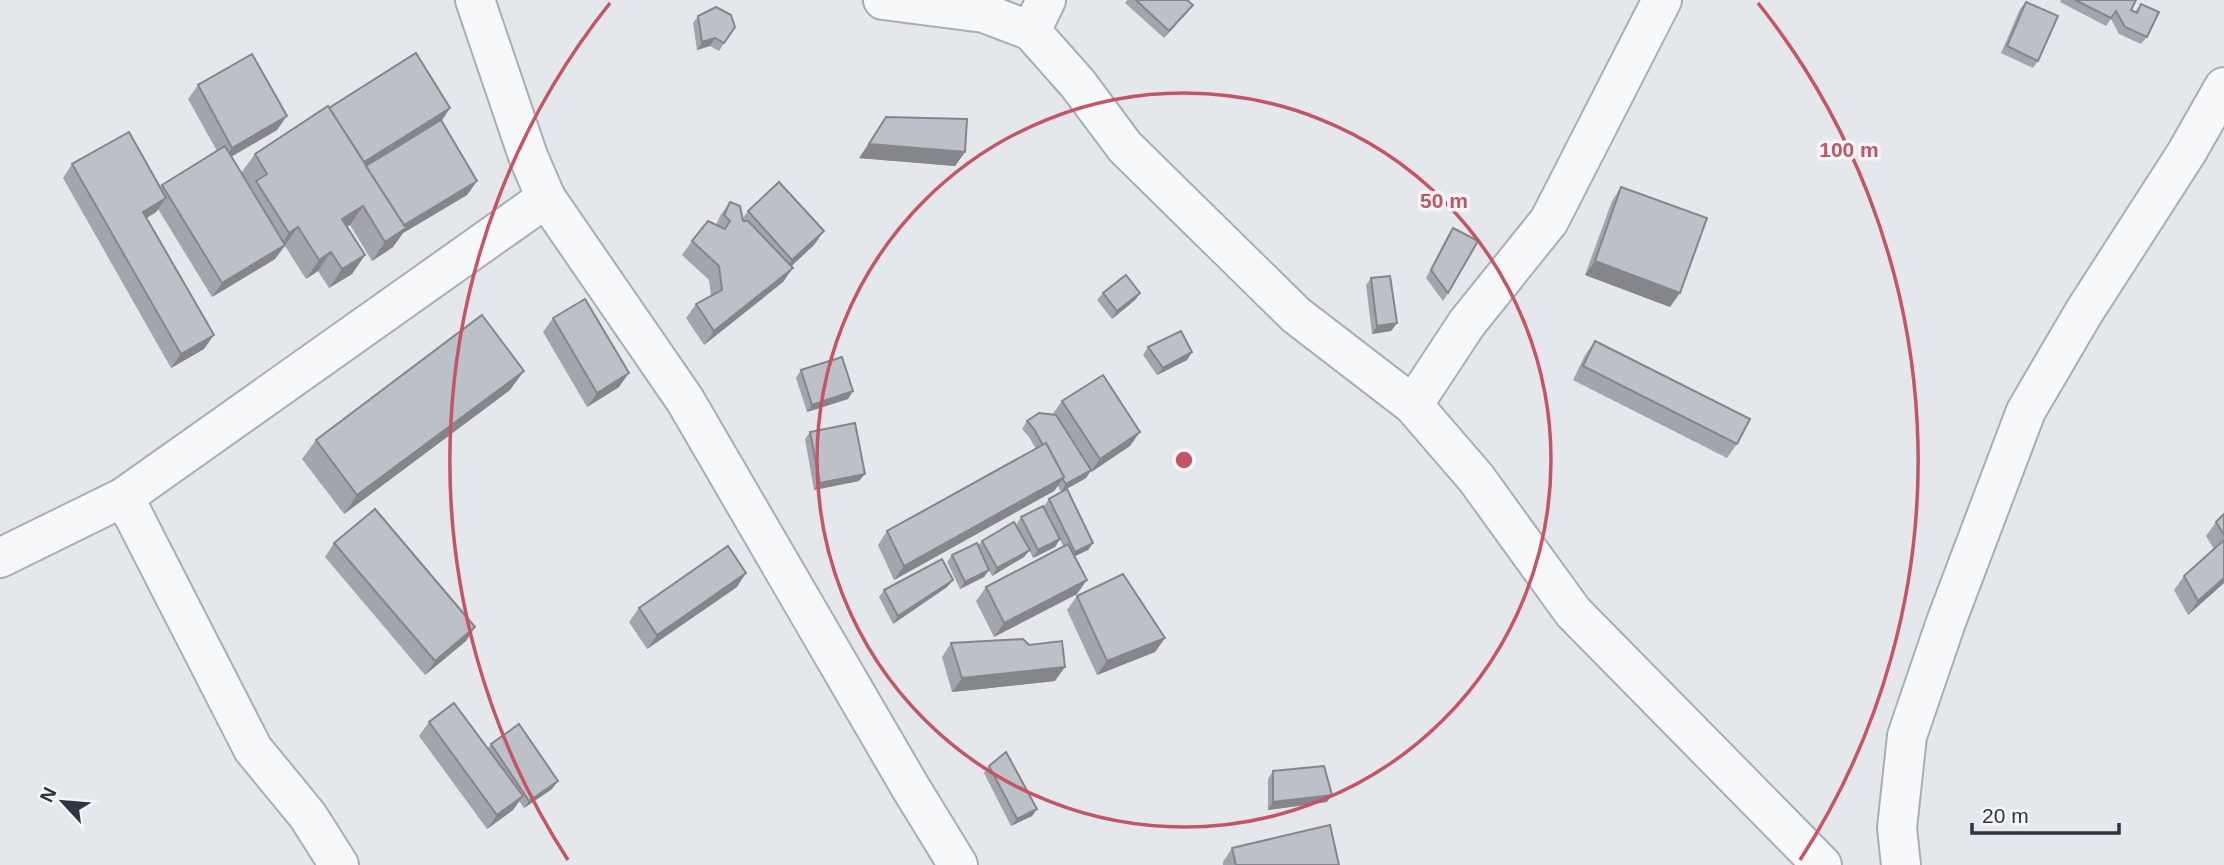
<svg xmlns="http://www.w3.org/2000/svg" width="2224" height="865" viewBox="0 0 2224 865" font-family="Arial,sans-serif">
  <style>
    .lines { fill: none; stroke-linecap: round; stroke-linejoin: round }
    .minor-casing { stroke: #a9aeb5; stroke-width: 42 }
    .minor { stroke: #f7f8fa; stroke-width: 38 }
    .wall { fill: #a2a5ac }
    .shaded-wall { fill: #84868c }
    .building { fill: #bcc0c8; stroke: #84868c; stroke-width: 2 }
    .ring { fill: none; stroke: #c65465; stroke-width: 3.5 }
    .centre { fill: #c65465; stroke: #f4f6f8; stroke-width: 3.5 }
    .ring-label { font-size: 21px; text-anchor: middle; font-weight: bold; fill: #c65465; stroke: #f4f6f8; stroke-width: 7; stroke-linejoin: round; paint-order: stroke }
  </style>
  <rect width="100%" height="100%" fill="#e4e7eb"/>
  <g class="lines">
    <defs>
      <g id="minor">
        <polyline points="475,0 528,156 546,198 685,400 909,785 958,865"/>
        <polyline points="883,0 984,13 1031,31"/>
        <polyline points="1046,0 1031,31 1078,84 1125,147 1296,315 1413,405 1476,478 1573,612 1822,865"/>
        <polyline points="1413,405 1467,323 1549,221 1662,0"/>
        <polyline points="124,497 253,749 308,816 339,865"/>
        <polyline points="0,558 124,497 546,198"/>
        <polyline points="1901,865 1897,828 1907,736 1946,622 2026,411 2084,312 2187,152 2224,87"/>
      </g>
    </defs>
    <use href="#minor" class="minor-casing"/>
    <use href="#minor" class="minor"/>
  </g>
  <g class="wall">
    <polygon points="1127,0 1187,0 1187,12 1164,38 1125,3"/>
    <polygon points="2061,0 2136,0 2131,10 2135,12 2141,4 2147,37 2141,44 2119,34 2111,19 2106,26 2060,2"/>
    <polygon points="2026,2 2038,61 2033,68 2001,53 2020,9"/>
    <polygon points="698,16 735,27 719,51 710,46 697,50 693,23"/>
    <polygon points="198,85 277,130 231,157 241,173 255,154 329,108 450,108 441,120 477,181 467,195 403,233 393,247 372,261 350,225 347,226 365,255 352,274 329,288 318,271 306,279 285,246 275,259 212,297 158,209 156,212 147,218 204,349 171,368 63,178 72,164 160,187 162,185 217,151 188,99"/>
    <polygon points="886,117 965,152 955,166 859,158"/>
    <polygon points="1621,187 1670,307 1585,275 1612,201"/>
    <polygon points="730,202 742,219 748,211 814,245 791,266 783,282 704,345 686,318 696,304 711,296 709,280 682,255 692,241 716,225 720,216"/>
    <polygon points="1453,228 1448,293 1443,301 1426,278 1448,235"/>
    <polygon points="1371,278 1397,323 1391,331 1372,334 1366,285"/>
    <polygon points="1103,293 1140,293 1135,300 1112,319 1097,300"/>
    <polygon points="553,318 619,387 587,407 543,332"/>
    <polygon points="1595,341 1737,444 1727,458 1573,380 1585,355"/>
    <polygon points="1148,347 1192,352 1187,360 1157,375 1143,355"/>
    <polygon points="801,370 853,391 848,399 807,412 796,378"/>
    <polygon points="510,390 344,514 302,459 316,440"/>
    <polygon points="1062,401 1130,446 1090,472 1086,478 1061,492 1058,486 1054,491 894,580 878,545 887,531 1036,449 1029,437 1022,429 1027,421 1052,415"/>
    <polygon points="810,432 859,481 814,490 805,439"/>
    <polygon points="1049,499 1093,543 1088,550 1075,556 1077,594 994,637 976,601 986,587 1063,546 1060,539 1055,547 1033,558 1029,550 1024,557 992,576 989,570 984,577 960,589 947,562 952,555 978,546 982,541 1016,525 1021,517 1044,506"/>
    <polygon points="2224,514 2224,583 2188,615 2174,590 2184,576 2214,549 2206,536 2216,522"/>
    <polygon points="334,543 475,627 466,641 425,675 325,557"/>
    <polygon points="953,580 947,587 893,624 879,597 884,590"/>
    <polygon points="737,587 647,649 629,622 639,608"/>
    <polygon points="1077,596 1165,638 1155,652 1097,675 1067,610"/>
    <polygon points="951,643 1055,681 952,692 942,657"/>
    <polygon points="429,722 488,748 491,744 552,789 524,808 519,801 513,810 487,829 419,736"/>
    <polygon points="989,766 1037,809 1032,816 1011,826 984,773"/>
    <polygon points="1273,771 1327,802 1268,810 1268,779"/>
    <polygon points="1232,848 1339,865 1223,865 1223,862"/>
  </g>
  <g class="shaded-wall">
    <polygon points="1193,5 1187,12 1164,38 1169,31"/>
    <polygon points="715,38 710,46 697,50 702,42"/>
    <polygon points="450,108 441,122 366,166 363,163"/>
    <polygon points="287,116 277,130 222,162 232,148"/>
    <polygon points="869,144 965,152 955,166 859,158"/>
    <polygon points="477,181 467,195 403,233 393,247 372,261 385,242 402,226"/>
    <polygon points="166,198 156,212 133,226 143,212"/>
    <polygon points="363,206 350,225 329,238 342,219"/>
    <polygon points="298,227 275,259 212,297 222,283 277,250 289,233"/>
    <polygon points="824,231 814,245 783,274 792,260"/>
    <polygon points="331,252 318,271 306,279 319,260"/>
    <polygon points="365,255 352,274 329,288 342,269"/>
    <polygon points="1595,261 1680,293 1670,307 1585,275"/>
    <polygon points="793,268 783,282 704,345 714,331"/>
    <polygon points="1140,293 1135,300 1112,319 1117,311"/>
    <polygon points="1397,323 1391,331 1372,334 1377,326"/>
    <polygon points="214,335 204,349 171,368 181,354"/>
    <polygon points="1192,352 1187,360 1157,375 1163,368"/>
    <polygon points="524,371 510,390 344,514 357,495"/>
    <polygon points="629,373 619,387 587,407 597,393"/>
    <polygon points="853,391 848,399 807,412 812,405"/>
    <polygon points="1140,432 1130,446 1090,473 1100,459"/>
    <polygon points="1091,470 1086,478 1061,492 1066,484"/>
    <polygon points="865,474 859,481 814,490 820,483"/>
    <polygon points="1064,477 1054,491 894,580 904,566"/>
    <polygon points="1060,539 1055,547 1033,558 1038,550"/>
    <polygon points="1093,543 1088,550 1069,559 1075,552"/>
    <polygon points="1030,550 1024,557 992,576 997,568"/>
    <polygon points="989,570 984,577 960,589 965,582"/>
    <polygon points="746,573 737,587 647,649 657,635"/>
    <polygon points="2224,578 2224,583 2188,615 2198,601"/>
    <polygon points="953,580 947,587 893,624 898,616"/>
    <polygon points="1087,580 1077,594 994,637 1004,623"/>
    <polygon points="475,627 466,641 425,675 435,661"/>
    <polygon points="1165,638 1155,652 1097,675 1107,661"/>
    <polygon points="1065,667 1055,681 952,692 962,678"/>
    <polygon points="558,781 552,789 524,808 529,801"/>
    <polygon points="1332,795 1327,802 1268,810 1273,802"/>
    <polygon points="523,796 513,810 487,829 497,815"/>
    <polygon points="1037,809 1032,816 1011,826 1017,819"/>
  </g>
  <g class="building">
    <polygon points="1136,0 1187,0 1193,5 1169,31"/>
    <polygon points="2075,0 2136,0 2131,10 2137,13 2141,4 2159,12 2147,37 2125,27 2116,11 2111,18"/>
    <polygon points="2026,2 2058,16 2038,61 2007,46"/>
    <polygon points="716,7 731,15 735,27 724,43 715,38 702,42 698,16"/>
    <polygon points="416,53 450,108 364,162 329,108"/>
    <polygon points="252,54 287,116 232,148 198,85"/>
    <polygon points="328,106 406,228 385,242 363,206 342,219 365,255 342,269 331,252 319,260 298,227 289,233 256,181 267,174 255,154"/>
    <polygon points="886,117 967,119 965,152 869,144"/>
    <polygon points="441,120 477,181 404,225 366,166"/>
    <polygon points="129,132 166,198 143,212 214,335 181,354 72,164"/>
    <polygon points="225,146 285,245 222,283 162,185"/>
    <polygon points="779,182 824,231 792,260 748,211"/>
    <polygon points="1621,187 1707,218 1680,293 1595,261"/>
    <polygon points="730,202 740,206 743,221 748,221 793,268 714,331 696,304 722,290 719,266 692,241 708,221 725,229 730,221 724,215"/>
    <polygon points="1453,228 1478,241 1448,293 1431,270"/>
    <polygon points="1126,275 1140,293 1117,311 1103,293"/>
    <polygon points="1390,276 1397,323 1377,326 1371,278"/>
    <polygon points="585,299 629,373 597,393 553,318"/>
    <polygon points="482,315 524,371 357,495 316,440"/>
    <polygon points="1181,331 1192,352 1163,368 1148,347"/>
    <polygon points="1595,341 1750,419 1737,444 1583,366"/>
    <polygon points="842,357 853,391 812,405 801,370"/>
    <polygon points="1103,375 1140,432 1100,459 1062,401"/>
    <polygon points="1039,413 1056,415 1091,470 1066,484 1062,478 1064,477 1046,443 1043,445 1034,429 1027,421"/>
    <polygon points="855,423 865,474 820,483 810,432"/>
    <polygon points="1046,443 1064,477 904,566 887,531"/>
    <polygon points="1067,489 1093,543 1075,552 1049,499"/>
    <polygon points="1043,506 1060,539 1038,550 1021,517"/>
    <polygon points="375,509 475,627 435,661 334,543"/>
    <polygon points="2224,514 2224,535 2216,522"/>
    <polygon points="1014,522 1030,550 997,568 982,541"/>
    <polygon points="2224,540 2224,578 2198,601 2184,576"/>
    <polygon points="977,543 989,570 965,582 952,555"/>
    <polygon points="1068,544 1087,580 1004,623 986,587"/>
    <polygon points="728,546 746,573 657,635 639,608"/>
    <polygon points="942,559 953,580 898,616 884,590"/>
    <polygon points="1123,574 1165,638 1107,661 1077,596"/>
    <polygon points="1023,639 1029,645 1062,641 1065,667 962,678 951,643"/>
    <polygon points="454,703 523,796 497,815 429,722"/>
    <polygon points="519,724 558,781 529,801 491,744"/>
    <polygon points="1006,752 1037,809 1017,819 989,766"/>
    <polygon points="1324,766 1332,795 1273,802 1273,771"/>
    <polygon points="1330,825 1339,865 1236,865 1232,848"/>
  </g>
  <g class="ring">
    <circle cx="1184" cy="460" r="367"/>
    <path d="M568 860A734 734 0 0 1 610 3M1758 3A734 734 0 0 1 1800 860"/>
  </g>
  <circle cx="1184" cy="460" r="10" class="centre"/>
  <g class="ring-label">
    <text x="1849" y="157">100 m</text>
    <text x="1444" y="208">50 m</text>
  </g>
  <g transform="translate(63 802) rotate(296)" stroke="#f4f6f8" stroke-width="5" paint-order="stroke">
  <path d="M0-5L12 26L0 18L-12 26Z" fill="#2d3543"/>
  <text y="-10" font-size="19" font-weight="bold" text-anchor="middle" fill="#2d3543">N</text>
  </g>
  <path d="M1972 823v10h147v-10" fill="none" stroke="#2d3543" stroke-width="3.5"/>
  <text x="1982" y="823" font-size="21" fill="#2d3543" stroke="#f4f6f8" stroke-width="5" paint-order="stroke">20 m</text>
</svg>
